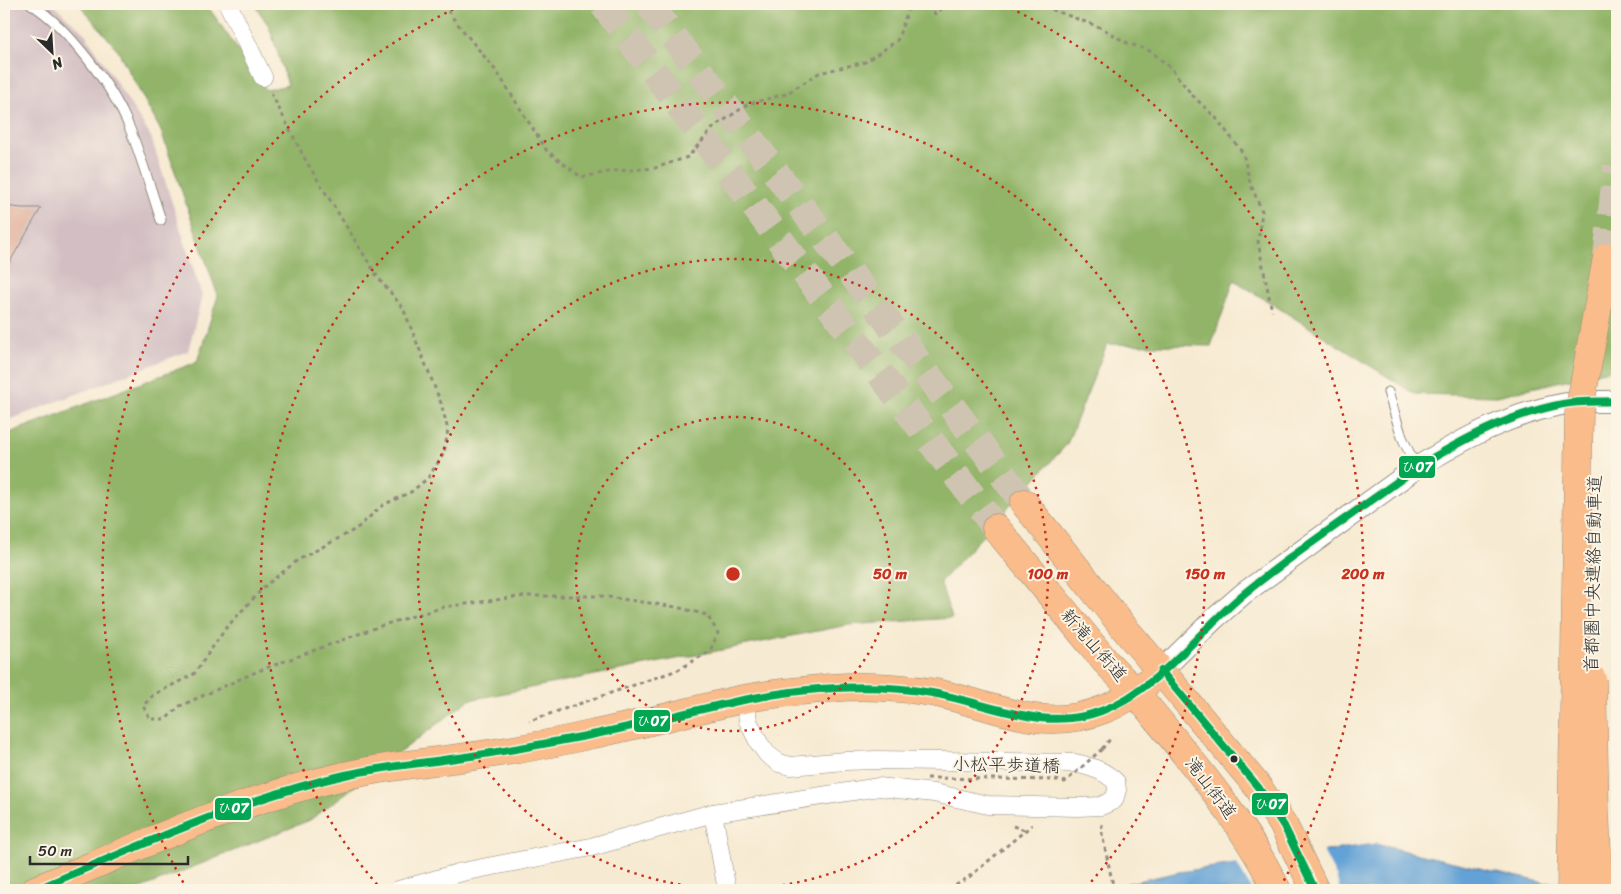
<svg xmlns="http://www.w3.org/2000/svg" width="1621" height="894" viewBox="0 0 1621 894" font-family="Sriracha,'Klee One',sans-serif">
  <style>
    .industrial { fill: #d2bec3 }
    .forest { fill: #91b468; stroke: #5e704a }
    .water { fill: #64a2d6; stroke: #486680 }
    .pier { fill: #f7ead2 }
    .building { fill: #e1b19b }
    .lines { fill: none; stroke-linecap: round; stroke-linejoin: round }
    .primary-tunnel { stroke: #cec4b1; stroke-width: 28; stroke-dasharray: 28 14; stroke-linecap: butt }
    .motorway-tunnel { stroke: #cec4b1; stroke-width: 28; stroke-dasharray: 28 14; stroke-linecap: butt }
    .service-casing { stroke: #918a7e; stroke-width: 11 }
    .minor-casing { stroke: #918a7e; stroke-width: 19 }
    .tertiary-casing { stroke: #918a7e; stroke-width: 23 }
    .primary-casing { stroke: #918a7e; stroke-width: 29 }
    .trunk-casing { stroke: #918a7e; stroke-width: 29 }
    .path { stroke: #918a7e; stroke-width: 3; stroke-dasharray: 4 4; stroke-linecap: butt }
    .service { stroke: #fff; stroke-width: 9 }
    .minor { stroke: #fff; stroke-width: 18 }
    .tertiary { stroke: #fff; stroke-width: 21 }
    .primary { stroke: #f9bc8a; stroke-width: 28 }
    .trunk { stroke: #f9bc8a; stroke-width: 28 }
    .motorway-bridge-casing { stroke: #918a7e; stroke-width: 29; stroke-linecap: butt }
    .path-bridge { stroke: #918a7e; stroke-width: 3; stroke-dasharray: 4 4; stroke-linecap: butt }
    .motorway-bridge { stroke: #f9bc8a; stroke-width: 28 }
    .bus-1-casing { stroke: #fcf5e5; stroke-width: 11 }
    .bus-1 { stroke: #00a651; stroke-width: 8 }
    .ring { fill: none; stroke: #c8321e; stroke-width: 2.5; stroke-dasharray: 2.5 5 }
    .bus-dot { fill: #2b2b2b; stroke: #fcf5e5; stroke-width: 2 }
    .labels { text-anchor: middle; dominant-baseline: central; stroke-width: 4; stroke-linejoin: round; paint-order: stroke }
    .street-label { font-size: 18px; fill: #2b2b2b; stroke: #fcf5e5 }
    .centre { fill: #c8321e; stroke: #fcf5e5; stroke-width: 2.5 }
    .ring-label { font-size: 15px; text-anchor: middle; font-weight: bold; fill: #c8321e; stroke: #fcf5e5; stroke-width: 4; stroke-linejoin: round; paint-order: stroke }
    .line-badge { stroke: #fcf5e5; stroke-width: 2 }
    .badge-label { font-size: 14px; text-anchor: middle; font-weight: bold; fill: #fff }
  </style>
  <rect width="100%" height="100%" fill="#fcf5e5"/>
  <filter id="ink" filterUnits="userSpaceOnUse"><feTurbulence type="fractalNoise" baseFrequency=".02" numOctaves="2"/><feDisplacementMap in="SourceGraphic" scale="10" xChannelSelector="R" yChannelSelector="G"/><feConvolveMatrix kernelMatrix="1 2 1 2 8 2 1 2 1" color-interpolation-filters="sRGB"/></filter>
  <filter id="wash" filterUnits="userSpaceOnUse"><feTurbulence type="fractalNoise" baseFrequency=".0096" numOctaves="4" result="noise"/><feDisplacementMap in="SourceGraphic" scale="20" xChannelSelector="R" yChannelSelector="G"/><feGaussianBlur stdDeviation="1.12" result="paint"/><feColorMatrix in="noise" values="0 0 0 0 0 0 0 0 0 0 0 0 0 0 0 0 0 1.4 0 .05"/><feComposite in="paint" operator="in"/></filter>
  <g filter="url(#wash)">
    <rect width="100%" height="100%" fill="#f7ead2"/>
    <polygon class="industrial" points="4,4 53,4 86,35 151,137 202,296 188,351 4,422"/>
    <polygon class="forest" points="79,4 206,4 266,90 288,85 269,26 254,4 1617,4 1617,368 1497,396 1415,394 1234,280 1211,346 1107,344 1067,444 940,582 952,618 848,625 469,700 310,820 136,890 4,890 4,435 197,362 218,296 161,131 117,49"/>
    <polygon class="water" points="1375,844 1545,883 1617,882 1617,890 1097,890 1179,872"/>
    <polygon class="pier" points="1322,849 1336,876 1340,890 1252,890 1235,861"/>
    <g id="blocks">
      <polygon class="building" points="4,206 22,208 41,208 4,272"/>
    </g>
  </g>
  <g filter="url(#ink)">
    <use href="#blocks" fill-opacity="0" stroke="#918a7e" stroke-width="1"/>
    <g class="lines">
      <g class="primary-tunnel">
        <polyline points="603,4 996,528"/>
        <polyline points="649,4 1024,503"/>
      </g>
      <polyline class="motorway-tunnel" points="1607,257 1617,166"/>
      <defs>
        <g id="service">
          <path d="M31,4C68,27 114,88 130,129C142,159 151,190 161,220"/>
          <polyline points="1388,392 1402,437 1416,467"/>
        </g>
        <g id="minor">
          <polyline points="228,4 263,77"/>
          <polyline points="713,813 727,890"/>
          <path d="M399,890L462,872L591,847L713,813L879,787L934,793L988,805L1078,807L1101,806L1114,800L1117,790L1116,782C1104,770 1091,767 1075,763L877,760L845,761L791,766L779,763L767,754L759,743L748,721L745,699"/>
        </g>
        <path id="tertiary" d="M1161,671L1214,619L1244,593L1416,468C1463,439 1509,414 1564,404C1581,401 1600,402 1617,401"/>
        <g id="primary">
          <polyline points="1024,503 1130,635 1161,671"/>
          <polyline points="996,528 1106,662 1135,692"/>
        </g>
        <g id="trunk">
          <path d="M1135,692C1186,755 1241,817 1277,890"/>
          <path d="M35,890C136,848 236,800 344,776C382,767 421,763 460,758C504,752 551,744 594,734C644,724 693,710 743,699C772,693 801,691 830,688C866,685 901,687 936,693C995,705 1040,734 1102,710C1125,702 1143,686 1161,671L1258,787L1284,826L1315,890"/>
        </g>
      </defs>
      <use href="#service" class="service-casing"/>
      <use href="#minor" class="minor-casing"/>
      <use href="#tertiary" class="tertiary-casing"/>
      <use href="#primary" class="primary-casing"/>
      <use href="#trunk" class="trunk-casing"/>
      <g class="path">
        <polyline points="444,4 452,17 497,72 547,151 581,177 615,171 655,168 688,157 714,127 748,104 786,94 819,73 865,62 897,41 910,4"/>
        <polyline points="930,4 935,14 947,4"/>
        <polyline points="1037,4 1102,28 1125,42 1150,51 1171,68 1192,95 1216,118 1243,153 1250,183 1262,211 1258,242 1272,311"/>
        <polyline points="271,93 306,161 377,276 403,308 441,403 448,430 444,453 428,478 411,492 383,505 356,529 298,560 265,586 226,628 194,674 153,695 143,706 150,719 166,719 180,706 258,671 383,625 444,607 525,596 601,596 676,607 707,615 718,633 710,651 678,670 529,721"/>
        <polyline points="1102,749 1111,738"/>
        <polyline points="1102,824 1102,834 1114,890"/>
        <polyline points="1013,826 1027,831"/>
        <polyline points="969,877 1032,825"/>
        <polyline points="949,890 970,876"/>
      </g>
      <use href="#service" class="service"/>
      <use href="#minor" class="minor"/>
      <use href="#tertiary" class="tertiary"/>
      <use href="#primary" class="primary"/>
      <use href="#trunk" class="trunk"/>
      <defs>
        <g id="motorway-bridge">
          <polyline points="1592,679 1595,811 1599,890"/>
          <polyline points="1571,890 1579,412 1607,257"/>
        </g>
      </defs>
      <use href="#motorway-bridge" class="motorway-bridge-casing"/>
      <polyline class="path-bridge" points="927,778 1057,780 1065,782 1102,749"/>
      <use href="#motorway-bridge" class="motorway-bridge"/>
      <defs>
        <g id="bus-1">
          <polyline points="1161,671 1258,787 1284,826 1315,890"/>
          <path d="M35,890C137,847 237,800 345,775C380,767 415,764 450,759C497,753 544,744 591,735C667,720 741,695 819,689C857,686 894,686 932,693C989,703 1043,733 1101,711C1160,689 1198,631 1246,592C1300,548 1360,510 1416,468C1462,440 1510,414 1563,404C1581,401 1599,402 1617,401"/>
        </g>
      </defs>
      <use href="#bus-1" class="bus-1-casing"/>
      <use href="#bus-1" class="bus-1"/>
    </g>
  </g>
  <g class="ring">
    <circle cx="733" cy="574" r="157"/>
    <circle cx="733" cy="574" r="315"/>
    <path d="M382 890A472 472 0 1 1 1084 890"/>
    <path d="M187 889A630 630 0 0 1 462 5M1004 5A630 630 0 0 1 1279 889"/>
  </g>
  <circle class="bus-dot" cx="1234" cy="759" r="4.5"/>
  <g class="labels">
    <g class="street-label">
      <text transform="translate(1593 574) rotate(-89)">首都圏中央連絡自動車道</text>
      <text transform="translate(1094 645) rotate(49)">新滝山街道</text>
      <text transform="translate(1006 765) rotate(1)">小松平歩道橋</text>
      <text transform="translate(1211 788) rotate(53)">滝山街道</text>
    </g>
  </g>
  <circle cx="733" cy="574" r="8" class="centre"/>
  <g class="ring-label">
    <text x="890" y="579">50 m</text>
    <text x="1048" y="579">100 m</text>
    <text x="1205" y="579">150 m</text>
    <text x="1363" y="579">200 m</text>
  </g>
  <g class="line-badge">
    <rect x="1398" y="455" width="38" height="24" rx="5" fill="#00a651"/>
    <rect x="633" y="709" width="38" height="24" rx="5" fill="#00a651"/>
    <rect x="1251" y="792" width="38" height="24" rx="5" fill="#00a651"/>
    <rect x="214" y="797" width="38" height="24" rx="5" fill="#00a651"/>
  </g>
  <g class="badge-label">
    <text x="1417" y="472">ひ07</text>
    <text x="652" y="726">ひ07</text>
    <text x="1270" y="809">ひ07</text>
    <text x="233" y="813">ひ07</text>
  </g>
  <rect width="1621" height="894" fill="none" stroke="#fcf5e5" stroke-width="20"/>
  <g transform="translate(52 52) rotate(155)" stroke="#fcf5e5" stroke-width="4" paint-order="stroke">
  <path d="M0-4L9 19L0 12L-9 19Z" fill="#2b2b2b"/>
  <text y="-8" font-size="14" font-weight="bold" text-anchor="middle" fill="#2b2b2b">N</text>
  </g>
  <path d="M30 856v8h158v-8" fill="none" stroke="#2b2b2b" stroke-width="2.5"/>
  <text x="38" y="856" font-size="15" fill="#2b2b2b" stroke="#fcf5e5" stroke-width="4" paint-order="stroke">50 m</text>
</svg>
